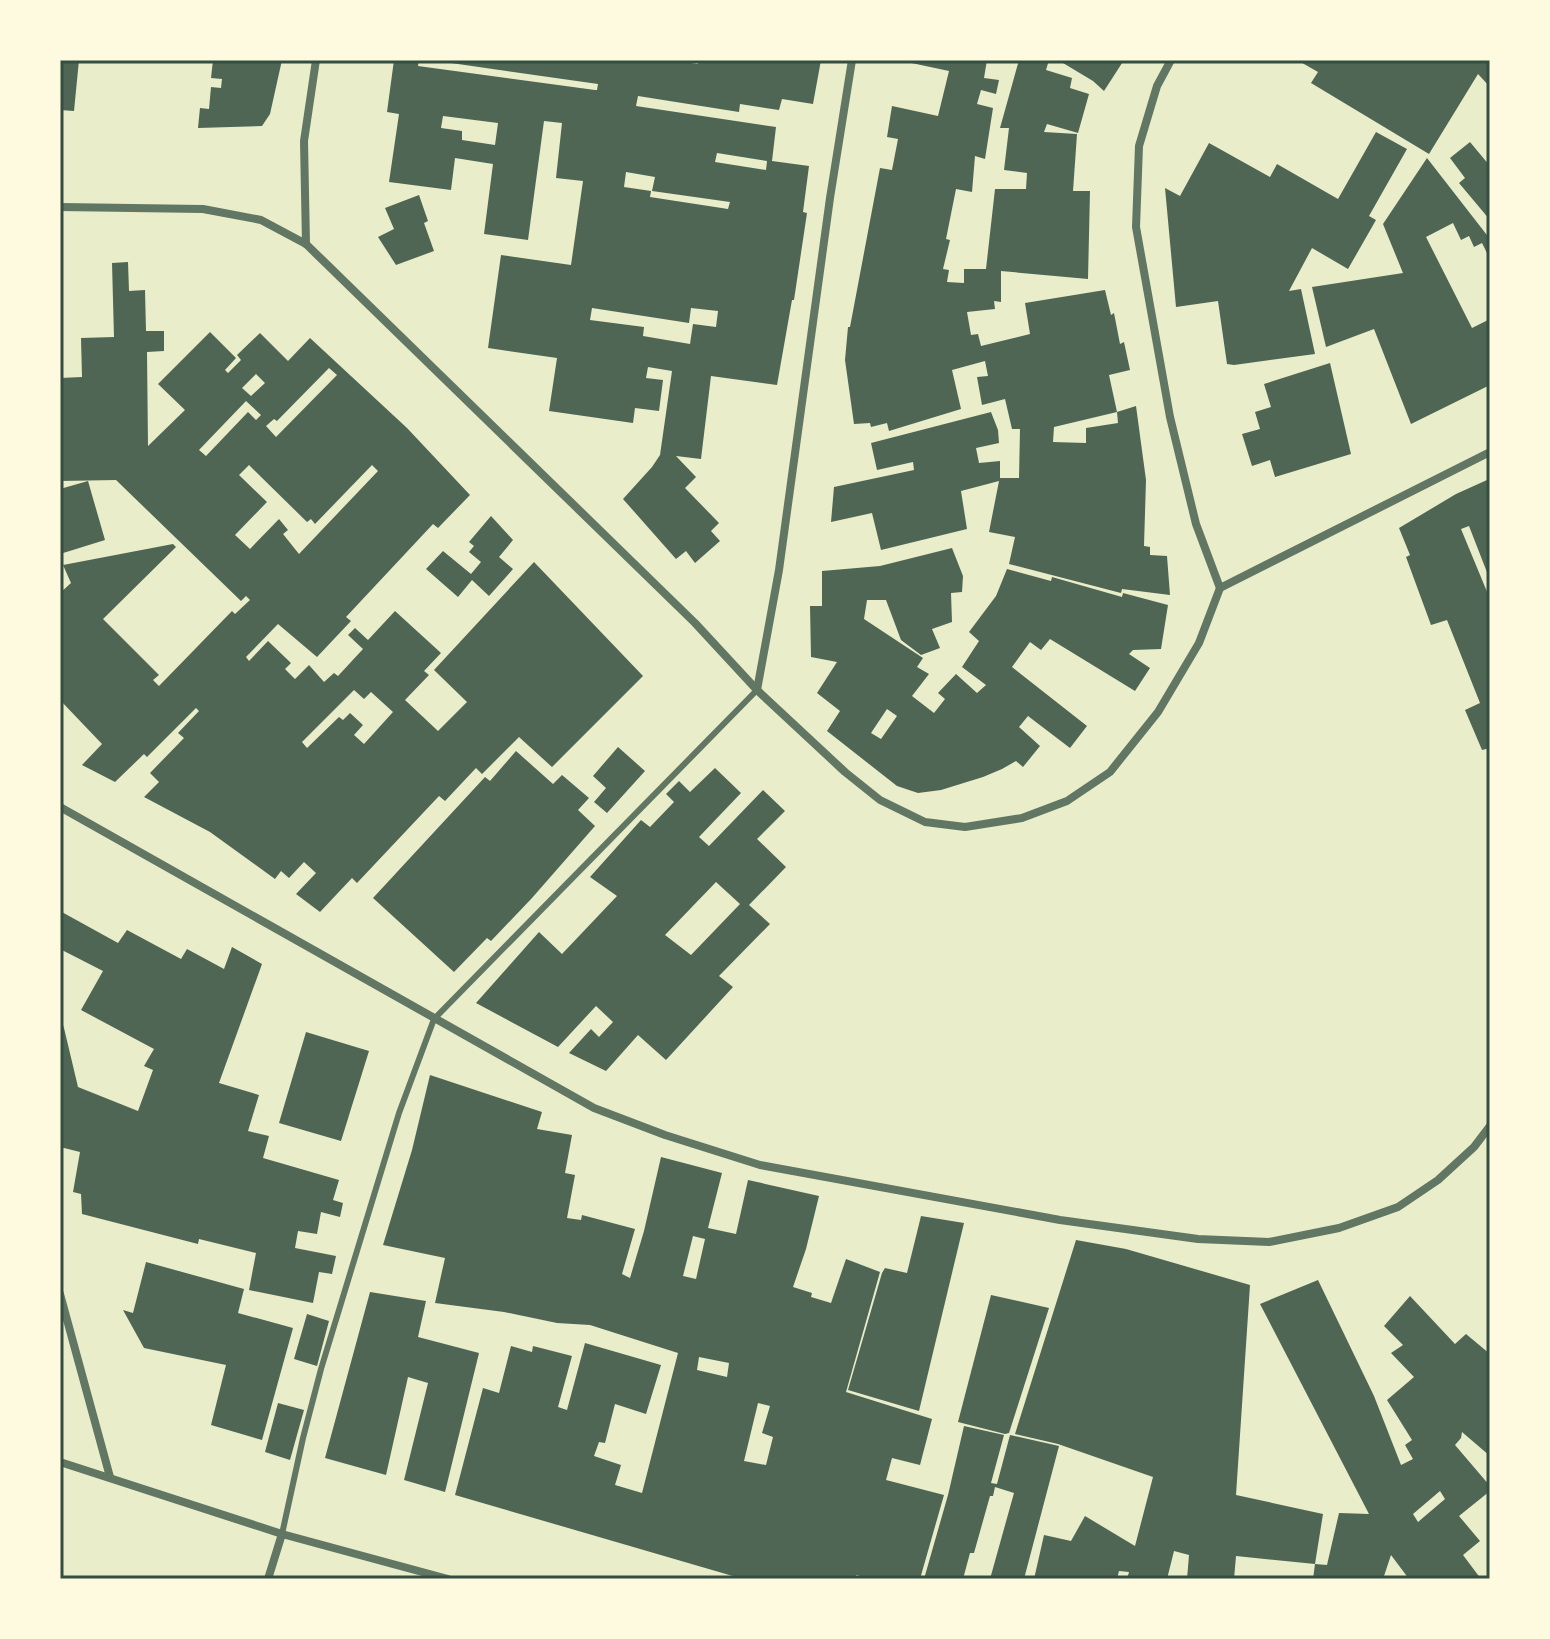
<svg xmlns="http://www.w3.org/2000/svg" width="1550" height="1639" viewBox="0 0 1550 1639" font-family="'Archivo Narrow',sans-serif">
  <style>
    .building { fill: #4f6655; fill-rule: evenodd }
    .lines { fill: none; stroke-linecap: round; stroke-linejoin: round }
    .service { stroke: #617663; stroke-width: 6 }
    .minor { stroke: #617663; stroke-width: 8 }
    .neatline { fill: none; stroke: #344e41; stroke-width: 3 }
  </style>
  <rect width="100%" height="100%" fill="#e9edc9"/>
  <g class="building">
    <polygon points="60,60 79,60 74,111 60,110"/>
    <polygon points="213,60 282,60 270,114 262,126 198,128 200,108 209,109 211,87 221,88 222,79 211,78"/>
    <path d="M394,60H419L418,66L595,90H597L598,84L444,62L445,60H671L698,64L699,60H821L813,104L782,99L779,110L740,104L739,112L638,96L636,106L776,127L772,161L809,166L803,212L807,213L794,300H792L777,385L711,376L701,459L676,456L696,477L685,488L719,523L711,531L720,541L695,563L686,551L676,559L623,499L652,467L660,455L672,371L648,367L646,378L663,380L659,411L635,408L633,423L549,411L557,358L488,348L501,255L571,265L583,181L556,178L562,123L544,121L528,240L484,234L493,164L455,158L451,190L389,182L399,114L387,112ZM443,116L498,123L495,145L462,140V131L441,128ZM717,153L767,161L766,170L715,162ZM626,172L655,177L652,191L730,202L728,209L650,197L651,191L624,187ZM592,308L689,323L691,308L718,311L716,327L693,324L690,344L643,336L644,327L590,320Z"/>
    <path d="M902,60H987L984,78L999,80L996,94L981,90L977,104L993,108L985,159L975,156L972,192L956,189L946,239L950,240L943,269L949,270L947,282L964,283V269H986L995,189H1026L1027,173L1004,170L1009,128H1000L1019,60H1049L1046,70L1072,78L1070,88L1089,94L1078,133L1047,124L1044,132L1077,134L1073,191H1090L1088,279L1001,271V302L994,301L995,309L967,312L971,335L978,334L981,346L1030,334L1025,303L1105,290L1111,315L1114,313L1120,344L1124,342L1130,370L1109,375L1117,412L1136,406L1146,480L1144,546L1150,547V555L1167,556L1170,595L1122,589L1121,593L1009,564L1015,537L989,532L999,481L961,491L967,529L881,550L872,513L831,522L834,487L914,470L913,462L877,470L871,443L991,412L998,430L999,443L976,448L979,463L1000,461V478H1019L1020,429H1012L1005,399L982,405L977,377L988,376L985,361L952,370L961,409L889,431L887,423L871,427L870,423L854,424L845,360L848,327H850L880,168L892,170L898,139L887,137L892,106L938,116L949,71L902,61ZM1117,412L1118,423L1086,428V443L1053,442L1054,427Z"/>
    <polygon points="1058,60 1124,60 1104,91 1093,81"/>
    <polygon points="1297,60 1490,60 1490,87 1478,74 1429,154 1311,83 1318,72"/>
    <polygon points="1376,132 1407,149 1369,216 1376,220 1348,269 1312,248 1289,291 1301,289 1315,354 1234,365 1227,364 1218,301 1176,307 1165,188 1180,196 1209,143 1270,177 1277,164 1338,199"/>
    <polygon points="1470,142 1490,166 1490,220 1459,183 1465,178 1450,158"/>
    <polygon points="1427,158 1490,239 1490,259 1482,243 1474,247 1469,236 1461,240 1453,223 1426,237 1472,328 1490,319 1490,385 1411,424 1374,329 1326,347 1312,287 1403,273 1383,224"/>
    <polygon points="419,195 428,221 424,223 434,251 396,265 378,237 394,229 385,208"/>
    <path d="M128,262L129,291L145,290L146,331H164V351L147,352L148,446L185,410L158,384L210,332L236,358L225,370L228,373L241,360L237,355L260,333L288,361L310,338L407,428L470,495L438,528L433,524L346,617L351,621L317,657L278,624L246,657L249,661L268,641L291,663L285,669L295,679L309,665L324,682L334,673L338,676L363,649L348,635L355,628L368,640L395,611L441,653L424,671L429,675L405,700L438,731L467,702L434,670L534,562L643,676L552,767L519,737L482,774L476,768L445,801L439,796L357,883L352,878L320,912L296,894L316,873L304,862L289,878L281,871L275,879L210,832L144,797L159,782L150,773L184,738L178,733L199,711L196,708L147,757L144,754L115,782L82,765L102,744L60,700V593L71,583L63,565L173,544L176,547L103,619L159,675L153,680L159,686L232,611L235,614L250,600L246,596L241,601L116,480L60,481V378L82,377L81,338L114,337L112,263ZM329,368L337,375L276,437L266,426L274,419L277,421ZM256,374L265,383L251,396L242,388ZM246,401L261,415L256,420L248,412L206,456L199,450ZM249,465L307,522L311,519L315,524L372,465L378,471L299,554L283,534L288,530L279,519L250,549L235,535L267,502L239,475ZM354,690L364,699L371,692L393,712L364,744L354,735L363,725L350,713L343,720L339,717L307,748L302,742Z"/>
    <polygon points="1330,363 1351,454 1275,477 1270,460 1252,466 1242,434 1260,429 1255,412 1271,407 1264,384"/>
    <polygon points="1487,480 1490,488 1490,580 1469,526 1461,529 1490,599 1490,748 1482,750 1465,710 1480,703 1447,620 1431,625 1406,557 1410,555 1399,528 1456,494"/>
    <polygon points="88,481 105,540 60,554 60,489"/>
    <polygon points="491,516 513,540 499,557 513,569 489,596 472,580 458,597 426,569 443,551 471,574 481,562 469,552 474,546 469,542"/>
    <path d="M952,548L963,576L962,592L951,593L952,622L932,629L940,648L921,655L901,640L886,600H867L864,619L923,658L917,667L929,674L912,696L934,713L945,699L938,693L956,674L977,693L986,685L962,667L979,641L969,632L996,596L1007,569L1051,581L1052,577L1122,597L1123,593L1168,605L1161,649L1133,650L1129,654L1150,668L1135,691L1050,639L1041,650L1030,642L1012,667L1087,726L1070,748L1028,716L1019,727L1040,746L1023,767L1016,761L1002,769L983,777L941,790L918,793L897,786L827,731L840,711L817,693L837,662L811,657L810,606H822V571L880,566ZM887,709L897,716L881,739L871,733Z"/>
    <polygon points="618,747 645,771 607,813 594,802 606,788 593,776"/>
    <polygon points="516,751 553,784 562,775 589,798 578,810 595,826 532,898 491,941 487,938 454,972 373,898 485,777 490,781"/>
    <path d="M715,768L741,793L699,837L709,846L763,790L785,811L757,839L786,867L749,905L770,924L719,976L733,987L666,1060L638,1035L606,1071L569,1053L591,1029L599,1037L613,1022L596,1006L558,1047L476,1003L539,932L562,954L617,896L590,877L641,820L650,827L674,802L666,794L679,781L690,792ZM716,882L740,904L691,955L665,935Z"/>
    <polygon points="60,911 118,943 127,930 181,959 187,949 224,969 232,947 262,964 219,1083 259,1095 248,1131 269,1136 263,1158 339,1180 333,1200 343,1203 340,1217 321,1212 317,1234 298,1231 295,1248 336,1256 332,1274 319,1272 313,1303 249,1290 256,1253 199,1239 198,1244 82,1214 81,1194 73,1192 80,1152 60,1147 60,1017 64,1028 78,1087 138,1111 153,1070 144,1066 154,1049 81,1010 103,971 60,949"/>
    <polygon points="306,1032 369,1051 341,1141 279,1123"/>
    <path d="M430,1075L542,1112L537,1129L572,1135L565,1173L575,1175L567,1218L581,1220L582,1215L635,1229L622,1274L630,1278L644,1231L661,1157L722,1173L708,1228L736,1234L748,1180L819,1196L806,1249L793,1287L812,1293L811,1297L831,1303L846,1259L880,1272L846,1392L932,1419L920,1465L892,1458L886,1480L944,1495L920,1579H872L856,1575L855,1579H743L455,1495L483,1388L499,1393L511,1346L532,1352L533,1346L572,1356L558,1407L567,1410L585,1343L661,1365L646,1414L615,1404L605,1443L599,1442L594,1456L621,1465L615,1485L642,1493L678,1353L590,1325L557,1323L504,1312L435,1303L445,1258L383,1245L412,1150ZM693,1236L705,1239L696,1279L683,1276ZM699,1357L729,1363L727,1377L697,1370ZM758,1403L770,1406L762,1433L773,1437L766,1465L744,1461Z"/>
    <polygon points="921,1216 964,1223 919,1411 848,1390 882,1273 885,1268 907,1273"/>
    <polygon points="1076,1240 1126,1249 1250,1285 1236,1495 1323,1514 1315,1564 1236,1556 1234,1579 1187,1579 1189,1555 1174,1551 1167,1579 1127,1579 1129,1572 1119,1571 1117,1579 1034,1579 1044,1535 1071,1541 1085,1516 1135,1546 1153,1477 1058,1444 1015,1434"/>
    <polygon points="146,1262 244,1289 238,1313 293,1328 262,1440 211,1425 226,1365 144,1348 123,1310 133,1313"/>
    <path d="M1318,1280L1374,1396L1401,1465L1413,1459L1405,1445L1412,1440L1387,1400L1414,1377L1391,1353L1403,1345L1384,1326L1410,1296L1455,1344L1466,1334L1490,1354V1456L1462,1432L1461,1438L1455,1445L1490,1486V1491L1459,1516L1480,1541L1463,1555L1481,1579H1409L1391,1555L1383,1579H1313L1315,1564L1327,1565L1339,1513L1369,1514L1260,1304ZM1440,1491L1445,1499L1418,1522L1413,1514Z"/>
    <polygon points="370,1292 426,1301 418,1337 479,1353 445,1492 404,1480 428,1383 408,1377 386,1475 325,1458"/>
    <polygon points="991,1295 1049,1308 1009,1433 1005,1434 958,1422"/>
    <polygon points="307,1314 329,1321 317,1366 294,1359"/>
    <polygon points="278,1403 304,1410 290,1460 265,1452"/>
    <polygon points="964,1426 1004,1435 991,1483 997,1484 1010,1435 1059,1446 1024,1579 990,1579 1014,1493 995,1487 993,1496 990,1496 974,1553 970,1553 963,1579 924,1579 948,1495"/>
  </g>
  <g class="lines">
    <polyline class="service" points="282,1534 303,1438 321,1369 399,1113 434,1019 757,690"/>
    <g class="minor">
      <polyline points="60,207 203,209 261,220 306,244 695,623 757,690 845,772 880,800 925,822 965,827 1022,818 1067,801 1110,772 1158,712 1199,643 1220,588 1196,524 1170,417 1136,227 1139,146 1157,86 1171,60"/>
      <polyline points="306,244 304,141 316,60"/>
      <polyline points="1220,588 1490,452"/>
      <polyline points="757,690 779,570 830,198 852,60"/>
      <polyline points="60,807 594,1108 665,1135 760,1165 1060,1220 1198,1239 1269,1242 1339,1228 1398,1207 1438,1180 1474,1147 1490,1126"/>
      <polyline points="60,1294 110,1477"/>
      <polyline points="60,1462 282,1534 448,1579"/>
      <polyline points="268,1579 282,1534"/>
    </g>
  </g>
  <rect width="1550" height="1639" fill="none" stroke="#fefae0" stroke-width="124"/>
  <rect x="62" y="62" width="1426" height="1515" class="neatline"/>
</svg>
